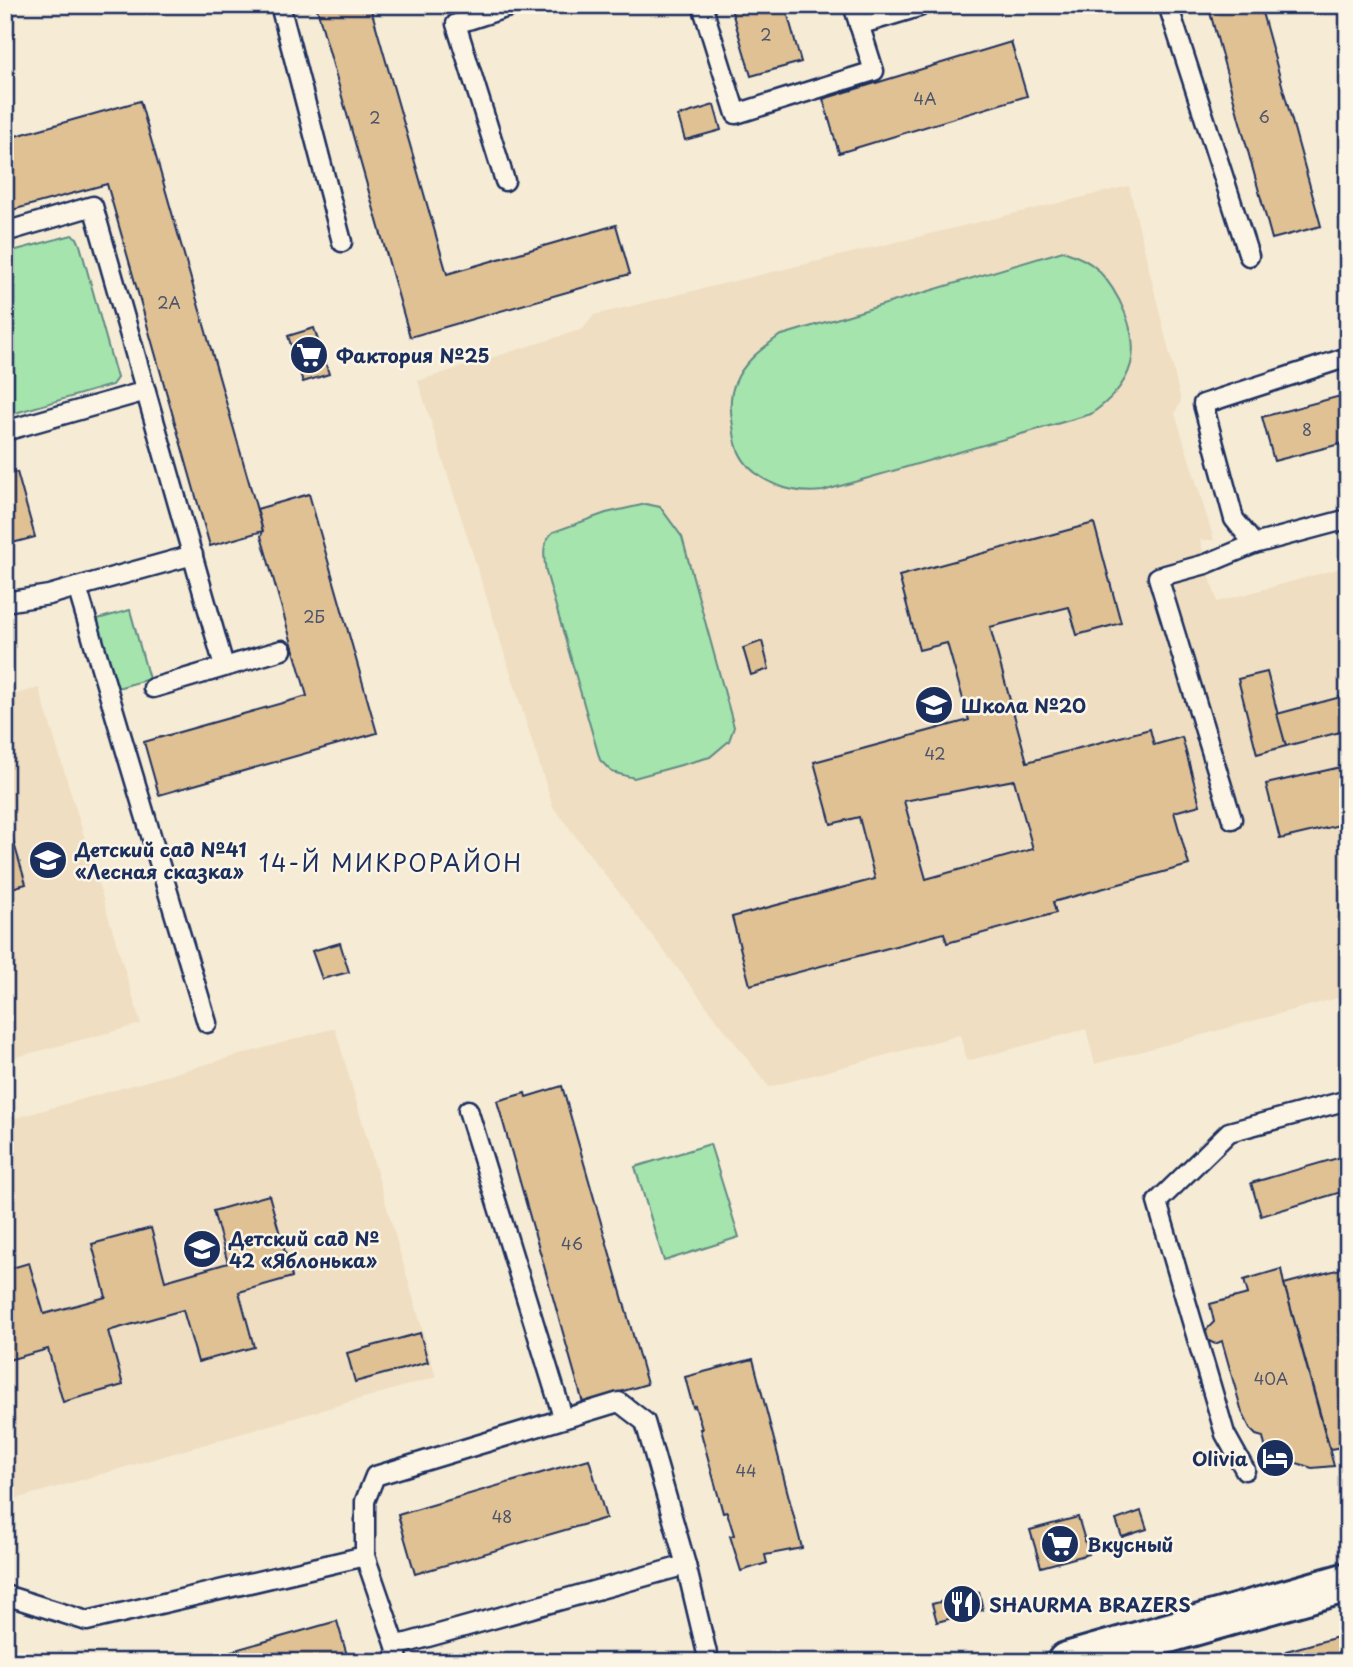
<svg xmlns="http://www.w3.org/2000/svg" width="1353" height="1667" viewBox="0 0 1353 1667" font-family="'Playpen Sans',sans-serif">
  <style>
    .built { fill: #efdec1 }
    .green { fill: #a5e4ac; stroke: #608a85; stroke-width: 2 }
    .building { fill: #e0c193; stroke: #1b2f5e; stroke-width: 2; fill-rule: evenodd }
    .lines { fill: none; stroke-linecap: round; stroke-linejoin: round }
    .service-casing { stroke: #1b2f5e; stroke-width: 23 }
    .secondary-casing { stroke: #1b2f5e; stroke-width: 44 }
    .service { stroke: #fcf5e5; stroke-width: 18 }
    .secondary { stroke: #fcf5e5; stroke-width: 38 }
    .labels { text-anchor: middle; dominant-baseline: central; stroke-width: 5; stroke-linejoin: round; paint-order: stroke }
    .number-label { font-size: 16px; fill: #4c546b }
    .poi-label { font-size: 19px; font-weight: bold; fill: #1b2f5e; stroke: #fcf5e5; text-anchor: start }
    .quarter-label { font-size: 23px; letter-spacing: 2px; fill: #1b2f5e; stroke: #fcf5e5 }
  </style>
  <rect width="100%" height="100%" fill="#f6ebd5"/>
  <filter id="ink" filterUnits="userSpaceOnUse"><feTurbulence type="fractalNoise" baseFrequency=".0143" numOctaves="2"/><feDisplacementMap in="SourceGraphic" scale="14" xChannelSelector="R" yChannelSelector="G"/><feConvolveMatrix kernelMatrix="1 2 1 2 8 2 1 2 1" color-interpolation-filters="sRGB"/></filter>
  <g filter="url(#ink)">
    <g class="built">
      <polygon points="1129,186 1181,401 1175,413 1214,540 1200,540 1217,602 1348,566 1348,995 1095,1064 1086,1029 967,1061 960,1035 769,1087 553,807 418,381 583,329 594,315"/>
      <polygon points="39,688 141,1024 5,1060 5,697"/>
      <polygon points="335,1028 436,1377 5,1502 5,1121"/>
    </g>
    <g class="green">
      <polygon points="72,235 77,238 80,245 117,378 112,385 5,416 5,253"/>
      <path d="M1063,251C1075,255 1088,260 1097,269C1118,290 1139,333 1131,364C1125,386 1109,401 1091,414L823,491C792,495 753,482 739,452C735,444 734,434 733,426C730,411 729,396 735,383C743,362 762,349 779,336Z"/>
      <path d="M646,504L660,507L682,537L734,727L729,741L710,757L634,778L612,772L600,760L546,572C544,557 541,543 553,532L606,513Z"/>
      <polygon points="130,610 149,679 114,689 94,620"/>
      <polygon points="710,1144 739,1237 664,1261 635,1167"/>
    </g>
    <g class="building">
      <polygon points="316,5 386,5 371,9 447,274 616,225 630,274 410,337"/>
      <polygon points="730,5 785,5 801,62 751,76"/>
      <polygon points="1208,5 1260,5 1321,226 1272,239"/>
      <polygon points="1011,42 1027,96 839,153 823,99"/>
      <polygon points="140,101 263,531 210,546 107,184 5,212 5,139"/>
      <polygon points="714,105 721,130 685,140 678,116"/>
      <polygon points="314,328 329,374 303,382 288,336"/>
      <polygon points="1348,394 1348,442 1274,461 1262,417"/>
      <polygon points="17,472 35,537 5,545 5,475"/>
      <polygon points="309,494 377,733 159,795 144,742 307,696 261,536 263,531 257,509"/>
      <path d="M1094,523L1121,623L1077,635L1069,607L990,627L1027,762L1150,729L1154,745L1182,737L1200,805L1174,812L1189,865L1053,902L1056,913L947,943L944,933L750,985L732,917L875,879L859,817L831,824L814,762L969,720L947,643L919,650L899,576ZM1014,780L1033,849L926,879L904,801Z"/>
      <polygon points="762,641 769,669 751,675 743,648"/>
      <polygon points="1267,672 1286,746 1257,754 1238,679"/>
      <polygon points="1348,695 1348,730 1286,746 1277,714"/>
      <polygon points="1341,767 1344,779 1348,778 1348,823 1280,839 1266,784"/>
      <polygon points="5,813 26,884 5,890"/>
      <polygon points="340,943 349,972 322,979 312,951"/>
      <polygon points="562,1086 647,1384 583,1403 497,1101 525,1093 526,1097"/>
      <polygon points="1348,1155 1348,1190 1261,1216 1251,1183"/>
      <polygon points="269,1195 292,1277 239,1292 254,1347 198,1362 183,1310 108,1331 123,1385 63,1402 48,1349 5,1361 5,1270 29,1263 44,1314 106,1297 92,1244 151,1228 165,1281 228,1263 213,1211"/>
      <polygon points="1348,1267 1348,1446 1330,1449 1284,1284"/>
      <polygon points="1281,1269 1284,1284 1334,1466 1312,1468 1291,1461 1272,1466 1269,1464 1263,1437 1256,1435 1251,1430 1242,1412 1222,1341 1215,1344 1207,1340 1206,1330 1214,1322 1210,1304 1248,1294 1244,1280"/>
      <polygon points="420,1333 428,1362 355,1382 347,1353"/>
      <polygon points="753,1359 802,1548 765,1555 767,1563 741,1571 730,1536 734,1535 727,1512 723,1513 700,1429 702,1429 695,1406 693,1407 685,1377"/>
      <polygon points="589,1459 606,1518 415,1574 398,1515"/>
      <polygon points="1141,1511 1147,1529 1122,1537 1116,1520"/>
      <polygon points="1078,1517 1089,1554 1041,1567 1030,1530"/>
      <polygon points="979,1592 983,1610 937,1622 932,1604"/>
      <polygon points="337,1621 349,1662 193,1662"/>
      <polygon points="1342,1636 1347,1657 1330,1662 1289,1662 1286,1651"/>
    </g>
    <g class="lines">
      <defs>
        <g id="service">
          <polyline points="280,5 342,242"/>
          <polyline points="702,5 736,114 874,71 853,5"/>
          <polyline points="1168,5 1249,256"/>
          <polyline points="859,25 919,7"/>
          <polyline points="505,181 456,24 515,5"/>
          <polyline points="5,232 93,206 224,666"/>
          <polyline points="1348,357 1203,404 1234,519 1254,544 1348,519"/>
          <polyline points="5,431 146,391"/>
          <polyline points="77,587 193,555"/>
          <polyline points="5,602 49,595 77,587 207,1023"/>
          <polyline points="153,688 282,650"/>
          <polyline points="1232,819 1158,577 1206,564 1254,544"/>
          <polyline points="468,1110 563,1417"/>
          <polyline points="1245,1470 1225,1434 1157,1202 1229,1132 1348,1100"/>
          <polyline points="365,1556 365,1501 375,1476 619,1402 645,1422 686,1565 709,1662"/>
          <polyline points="5,1595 87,1621 365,1556 396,1646 398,1662"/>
          <polyline points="396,1646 686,1565"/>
        </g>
        <polyline id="secondary" points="1067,1662 1348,1582"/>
      </defs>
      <use href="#service" class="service-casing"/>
      <use href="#secondary" class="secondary-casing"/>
      <use href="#service" class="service"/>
      <use href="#secondary" class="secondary"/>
    </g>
  </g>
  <defs>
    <symbol id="supermarket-disc" viewBox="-11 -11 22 22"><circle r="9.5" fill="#1b2f5e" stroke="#fcf5e5"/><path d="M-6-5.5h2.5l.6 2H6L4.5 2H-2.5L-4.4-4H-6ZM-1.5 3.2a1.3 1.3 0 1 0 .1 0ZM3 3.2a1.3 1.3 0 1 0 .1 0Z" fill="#fff"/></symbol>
    <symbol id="school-disc" viewBox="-11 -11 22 22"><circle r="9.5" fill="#1b2f5e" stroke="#fcf5e5"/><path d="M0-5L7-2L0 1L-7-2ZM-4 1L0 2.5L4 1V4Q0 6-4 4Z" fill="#fff"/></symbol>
    <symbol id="hotel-disc" viewBox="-11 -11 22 22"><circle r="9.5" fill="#1b2f5e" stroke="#fcf5e5"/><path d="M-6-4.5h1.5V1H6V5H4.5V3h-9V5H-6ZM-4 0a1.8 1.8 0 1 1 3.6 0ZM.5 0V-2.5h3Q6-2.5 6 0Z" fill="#fff"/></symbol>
    <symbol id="restaurant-disc" viewBox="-11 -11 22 22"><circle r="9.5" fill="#1b2f5e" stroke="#fcf5e5"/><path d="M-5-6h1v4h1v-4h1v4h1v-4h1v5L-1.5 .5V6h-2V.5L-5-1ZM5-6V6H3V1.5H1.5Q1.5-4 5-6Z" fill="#fff"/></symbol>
  </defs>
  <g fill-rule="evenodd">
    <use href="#supermarket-disc" x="287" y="333" width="44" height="44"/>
    <use href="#school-disc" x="912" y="683" width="44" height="44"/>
    <use href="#school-disc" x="26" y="838" width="44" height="44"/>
    <use href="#school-disc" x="180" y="1227" width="44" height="44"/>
    <use href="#hotel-disc" x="1253" y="1436" width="44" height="44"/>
    <use href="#supermarket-disc" x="1038" y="1522" width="44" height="44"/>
    <use href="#restaurant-disc" x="940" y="1582" width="44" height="44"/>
  </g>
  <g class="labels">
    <g class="number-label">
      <text x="766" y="34">2</text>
      <text x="925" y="98">4А</text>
      <text x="1264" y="116">6</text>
      <text x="375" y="117">2</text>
      <text x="169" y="302">2А</text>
      <text x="1307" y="429">8</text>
      <text x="314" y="616">2Б</text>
      <text x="935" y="753">42</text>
      <text x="572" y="1243">46</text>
      <text x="1271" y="1378">40А</text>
      <text x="746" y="1470">44</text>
      <text x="502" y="1516">48</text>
    </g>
    <g class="poi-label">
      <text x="336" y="355">Фактория №25</text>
      <text x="961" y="705">Школа №20</text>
      <text x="75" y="849">Детский сад №41<tspan x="75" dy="22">«Лесная сказка»</tspan></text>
      <text x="229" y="1238">Детский сад №<tspan x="229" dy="22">42 «Яблонька»</tspan></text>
      <text x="1248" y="1458" text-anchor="end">Olivia</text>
      <text x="1087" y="1544">Вкусный</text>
      <text x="989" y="1604">SHAURMA BRAZERS</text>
    </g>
    <g class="quarter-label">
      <text x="391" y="862">14-Й МИКРОРАЙОН</text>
    </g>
  </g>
  <rect width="1353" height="1667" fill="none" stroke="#fcf5e5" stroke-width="28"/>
  <rect x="14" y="14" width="1325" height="1639" fill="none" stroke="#1b2f5e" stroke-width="2.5" filter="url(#ink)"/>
</svg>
